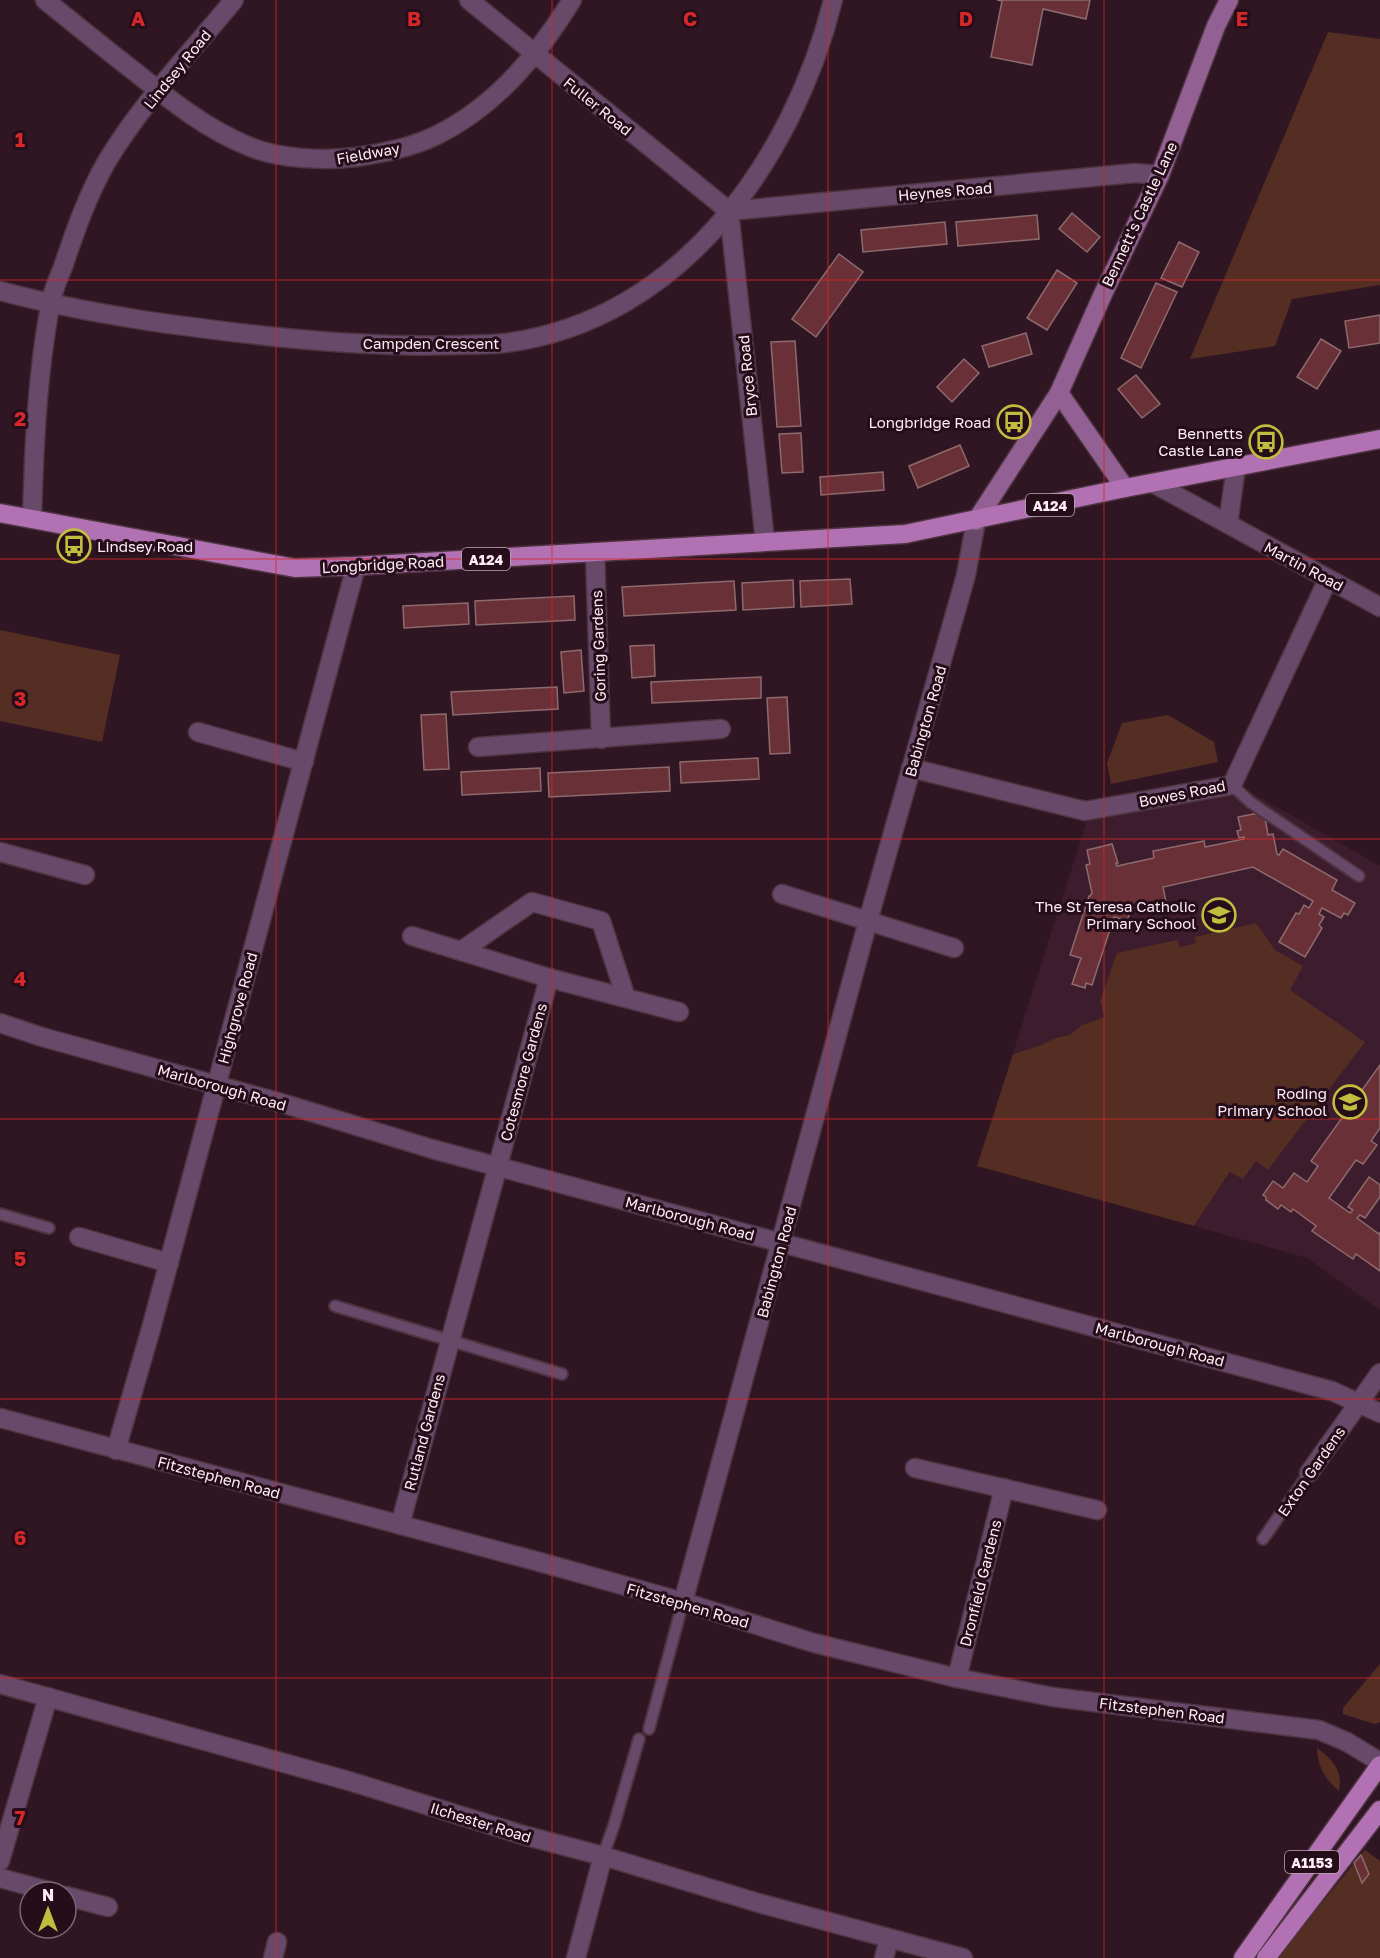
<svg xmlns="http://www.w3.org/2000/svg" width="1380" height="1958" viewBox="0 0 1380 1958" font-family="'Golos Text',sans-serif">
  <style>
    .built { fill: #3d1d2d }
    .green { fill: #542e23 }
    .building { fill: #6a3038; stroke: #8d6a6d; stroke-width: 1.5 }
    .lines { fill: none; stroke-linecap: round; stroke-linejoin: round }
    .service-casing { stroke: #4d3440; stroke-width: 14 }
    .minor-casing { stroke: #4d3440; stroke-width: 21 }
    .secondary-casing { stroke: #4d3440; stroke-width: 21 }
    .primary-casing { stroke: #4d3440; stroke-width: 21 }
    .service { stroke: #694969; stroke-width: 10 }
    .minor { stroke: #694969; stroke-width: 18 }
    .secondary { stroke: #926093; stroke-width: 18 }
    .primary { stroke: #b271b3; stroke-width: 18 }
    .grid { fill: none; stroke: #d62828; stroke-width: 1.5; stroke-opacity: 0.55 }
    .labels { text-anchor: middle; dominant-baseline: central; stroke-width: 6; stroke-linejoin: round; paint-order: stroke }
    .shield { fill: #250d1a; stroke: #bea9b3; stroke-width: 1.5 }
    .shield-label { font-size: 14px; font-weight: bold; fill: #ffecf4 }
    .street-label { font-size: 15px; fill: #ffecf4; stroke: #250d1a }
    .poi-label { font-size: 15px; fill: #ffecf4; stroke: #250d1a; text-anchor: end }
    .grid-label { font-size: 20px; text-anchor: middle; font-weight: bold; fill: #d62828; stroke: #250d1a; stroke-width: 6; stroke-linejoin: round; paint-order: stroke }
  </style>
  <rect width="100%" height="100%" fill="#301623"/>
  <polygon class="built" points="1236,784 1380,866 1380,1310 1307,1258 1194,1226 1231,1172 1256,1161 1269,1169 1290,989 1303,966 1275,950 1256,923 1194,937 1196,943 1179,947 1177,940 1105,1017 1082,1025 1069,1035 1055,1038 1041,1045 1013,1053 1088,817"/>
  <g class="green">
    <polygon points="1328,32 1380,39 1380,285 1292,299 1275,346 1190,359"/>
    <polygon points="0,630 120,655 102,742 0,721"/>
    <polygon points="1168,715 1214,742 1218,762 1111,784 1107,763 1122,723"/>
    <polygon points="1256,923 1275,950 1303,966 1290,990 1365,1042 1268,1170 1256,1161 1243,1179 1230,1172 1194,1226 977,1166 1013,1054 1041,1045 1055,1038 1069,1035 1082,1025 1105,1017 1100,1001 1117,953 1177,940 1180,947 1196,943 1194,937"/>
    <polygon points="1380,1664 1380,1722 1375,1724 1343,1714 1343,1708"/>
    <path d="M1317,1748C1333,1760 1343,1771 1339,1791C1325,1779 1318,1768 1317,1748Z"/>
    <polygon points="1365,1850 1380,1861 1380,1958 1277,1958"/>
  </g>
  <g class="building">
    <polygon points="997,0 1090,0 1086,19 1043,9 1032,65 991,57 1002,1"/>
    <polygon points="1072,213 1100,237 1087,252 1059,229"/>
    <polygon points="1037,215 1039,239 958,246 956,222"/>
    <polygon points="945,222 947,244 863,252 861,230"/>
    <polygon points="1179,242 1199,252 1182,287 1161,278"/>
    <polygon points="839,254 863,272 816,337 792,319"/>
    <polygon points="1057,270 1077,283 1047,330 1027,318"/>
    <polygon points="1156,283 1177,292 1141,368 1121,358"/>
    <polygon points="1380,315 1380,343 1349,348 1345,321"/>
    <polygon points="1026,333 1032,354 989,367 982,346"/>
    <polygon points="1321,339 1341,351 1317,389 1297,377"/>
    <polygon points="795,341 801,426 777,427 771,342"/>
    <polygon points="964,359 979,373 952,402 937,387"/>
    <polygon points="1136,375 1160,404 1142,418 1118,389"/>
    <polygon points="801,433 803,472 782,473 779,434"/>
    <polygon points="960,445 969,466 918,488 909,466"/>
    <polygon points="883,472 884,490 821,495 820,477"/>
    <polygon points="850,579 852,604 801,607 800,581"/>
    <polygon points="793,580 794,607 743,610 742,583"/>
    <polygon points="734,581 736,610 624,616 622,587"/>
    <polygon points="574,596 575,620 476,625 475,601"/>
    <polygon points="468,603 469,624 404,628 403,606"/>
    <polygon points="654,645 655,676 632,678 630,646"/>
    <polygon points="581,650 584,691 564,693 561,652"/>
    <polygon points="761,677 761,698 652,703 651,682"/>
    <polygon points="557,687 558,709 453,715 451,692"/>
    <polygon points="787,697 790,753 770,754 767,698"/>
    <polygon points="446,714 449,769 424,770 421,715"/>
    <polygon points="758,758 759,779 681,783 680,762"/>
    <polygon points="669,767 670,791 549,797 548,773"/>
    <polygon points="540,768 541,791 462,795 461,772"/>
    <polygon points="1264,812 1268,835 1273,834 1277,854 1279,855 1283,849 1337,880 1332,890 1355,903 1348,915 1344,913 1341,918 1322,908 1319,914 1324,917 1319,925 1322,928 1305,957 1279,942 1296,913 1299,914 1304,905 1309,908 1313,901 1253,867 1163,887 1166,902 1131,909 1127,921 1114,917 1092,985 1086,983 1085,988 1072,984 1081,958 1070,955 1089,896 1090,896 1092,893 1086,865 1090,864 1087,850 1112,844 1118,863 1116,863 1117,866 1154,858 1153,851 1204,841 1205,847 1244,839 1244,837 1239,838 1237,831 1241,830 1238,817"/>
    <polygon points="1380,1065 1380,1128 1371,1141 1377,1145 1363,1164 1356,1160 1329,1198 1350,1213 1353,1210 1348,1207 1369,1177 1380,1185 1380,1197 1365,1218 1360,1215 1357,1218 1379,1234 1380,1232 1380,1271 1356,1254 1353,1259 1312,1231 1316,1226 1293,1209 1291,1212 1281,1205 1278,1209 1266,1200 1266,1197 1263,1195 1273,1181 1283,1188 1294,1173 1307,1182 1318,1166 1311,1161"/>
    <polygon points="1361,1855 1369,1874 1362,1883 1354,1863"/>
  </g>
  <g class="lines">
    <defs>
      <g id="service">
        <polyline points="1232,785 1250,802 1359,876"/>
        <polyline points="0,1214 49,1228"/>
        <polyline points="335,1306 562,1374"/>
        <polyline points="1263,1539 1309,1473"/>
        <polyline points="649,1729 683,1602"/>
        <polyline points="603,1856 614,1825 639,1739"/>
      </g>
      <g id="minor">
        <path d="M45,0C75,24 104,48 134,71C170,100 206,129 248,146C278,159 324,161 356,157C382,153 410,148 435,136C495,107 538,55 572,0"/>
        <polyline points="469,0 729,211"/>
        <polyline points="729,211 1135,173 1160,175"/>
        <polyline points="729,211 765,541"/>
        <path d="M0,291C90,315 184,327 276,337C337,343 398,347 459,345C474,344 490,345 505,343C680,321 793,160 833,0"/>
        <polyline points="1153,483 1380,607"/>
        <path d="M32,519C34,448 37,376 50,306C52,292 58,279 63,267C75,231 88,194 107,161C142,103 191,52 234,0"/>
        <polyline points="1228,524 1236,467"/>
        <polyline points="595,553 601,739"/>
        <polyline points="198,732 304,762"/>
        <polyline points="478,747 721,729"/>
        <polyline points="911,768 1085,811 1232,785 1328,579"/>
        <polyline points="0,852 85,875"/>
        <polyline points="782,894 954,948"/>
        <polyline points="412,936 549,978 679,1012"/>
        <polyline points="461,951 532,902 601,921 626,998"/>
        <polyline points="0,1023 42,1037 285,1104 432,1149 1332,1391 1380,1413"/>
        <polyline points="79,1237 169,1263"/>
        <polyline points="0,1418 536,1561 683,1602 814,1643 957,1678 1053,1697 1319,1730 1347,1742 1380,1762"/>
        <polyline points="116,1450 152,1325 356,566"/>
        <polyline points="915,1468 1097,1510"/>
        <polyline points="1309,1473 1380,1373"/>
        <polyline points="400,1525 549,978"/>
        <polyline points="683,1602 868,921 966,575 976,521"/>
        <polyline points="957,1678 1004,1488"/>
        <polyline points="0,1684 349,1781 523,1835 603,1856 762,1904 963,1958"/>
        <polyline points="0,1861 48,1697"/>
        <polyline points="0,1878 52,1892"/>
        <polyline points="66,1896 108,1907"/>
        <polyline points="273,1958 277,1942"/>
        <polyline points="576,1958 603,1856"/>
        <polyline points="884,1958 889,1939"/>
      </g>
      <g id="secondary">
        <polyline points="1059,393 1125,488"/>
        <polyline points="976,521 1059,393 1103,294 1160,175 1216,26 1229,0"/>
      </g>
      <g id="primary">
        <polyline points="0,513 295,568 356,566 905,534 1125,488 1380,439"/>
        <polyline points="1243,1958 1380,1765"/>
        <polyline points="1266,1958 1380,1810"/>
      </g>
    </defs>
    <use href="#service" class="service-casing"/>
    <use href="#minor" class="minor-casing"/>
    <use href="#secondary" class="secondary-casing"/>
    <use href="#primary" class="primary-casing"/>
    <use href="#service" class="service"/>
    <use href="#minor" class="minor"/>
    <use href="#secondary" class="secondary"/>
    <use href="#primary" class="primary"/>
  </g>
  <path class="grid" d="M276,0V1958M552,0V1958M828,0V1958M1104,0V1958M0,280H1380M0,559H1380M0,839H1380M0,1119H1380M0,1399H1380M0,1678H1380"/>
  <defs>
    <symbol id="bus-ring" viewBox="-11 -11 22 22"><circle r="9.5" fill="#250d1a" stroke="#c2bd3f" stroke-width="1.5"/><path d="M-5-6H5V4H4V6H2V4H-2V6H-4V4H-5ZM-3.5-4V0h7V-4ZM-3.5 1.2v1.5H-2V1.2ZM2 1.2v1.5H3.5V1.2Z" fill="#c2bd3f"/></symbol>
    <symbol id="school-ring" viewBox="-11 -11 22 22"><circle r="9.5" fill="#250d1a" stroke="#c2bd3f" stroke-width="1.5"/><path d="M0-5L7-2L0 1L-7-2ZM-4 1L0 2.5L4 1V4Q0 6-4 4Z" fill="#c2bd3f"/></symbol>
  </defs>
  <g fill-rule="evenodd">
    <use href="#bus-ring" x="995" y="403" width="38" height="38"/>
    <use href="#bus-ring" x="1247" y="423" width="38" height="38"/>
    <use href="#bus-ring" x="55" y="527" width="38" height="38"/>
    <use href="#school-ring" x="1200" y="896" width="38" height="38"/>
    <use href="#school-ring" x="1331" y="1083" width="38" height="38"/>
  </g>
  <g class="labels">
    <g class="shield">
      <rect x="1026" y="494" width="48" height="22" rx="4.5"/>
      <rect x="462" y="548" width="48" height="22" rx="4.5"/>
      <rect x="1285" y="1851" width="54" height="22" rx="4.5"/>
    </g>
    <g class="shield-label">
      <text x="1050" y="505">A124</text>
      <text x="486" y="559">A124</text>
      <text x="1312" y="1862">A1153</text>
    </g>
    <g class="street-label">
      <text transform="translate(177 69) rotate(-51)">Lindsey Road</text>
      <text transform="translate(598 106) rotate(39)">Fuller Road</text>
      <text transform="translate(368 153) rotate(-10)">Fieldway</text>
      <text transform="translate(945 191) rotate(-5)">Heynes Road</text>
      <text transform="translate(1139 214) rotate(-65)">Bennett's Castle Lane</text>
      <text x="431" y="343">Campden Crescent</text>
      <text transform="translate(747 376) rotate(-96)">Bryce Road</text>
      <text transform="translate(383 564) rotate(-3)">Longbridge Road</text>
      <text transform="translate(1304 566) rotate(28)">Martin Road</text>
      <text transform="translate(598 646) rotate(-92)">Goring Gardens</text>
      <text transform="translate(925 721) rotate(-74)">Babington Road</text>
      <text transform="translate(1182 793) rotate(-11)">Bowes Road</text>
      <text transform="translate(237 1008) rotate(-75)">Highgrove Road</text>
      <text transform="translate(523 1072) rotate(-75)">Cotesmore Gardens</text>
      <text transform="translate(222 1087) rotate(16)">Marlborough Road</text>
      <text transform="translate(690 1218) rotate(15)">Marlborough Road</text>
      <text transform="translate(776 1262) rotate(-75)">Babington Road</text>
      <text transform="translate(1160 1344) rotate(15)">Marlborough Road</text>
      <text transform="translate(424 1432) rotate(-75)">Rutland Gardens</text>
      <text transform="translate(1311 1471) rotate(-55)">Exton Gardens</text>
      <text transform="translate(219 1477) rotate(15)">Fitzstephen Road</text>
      <text transform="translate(980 1583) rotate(-76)">Dronfield Gardens</text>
      <text transform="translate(688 1605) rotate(16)">Fitzstephen Road</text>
      <text transform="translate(1162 1710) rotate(7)">Fitzstephen Road</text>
      <text transform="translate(481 1822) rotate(17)">Ilchester Road</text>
    </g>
    <g class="poi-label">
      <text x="991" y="422">Longbridge Road</text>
      <text x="1243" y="433">Bennetts<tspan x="1243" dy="17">Castle Lane</tspan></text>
      <text x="97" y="546" text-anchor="start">Lindsey Road</text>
      <text x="1196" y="906">The St Teresa Catholic<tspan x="1196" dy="17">Primary School</tspan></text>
      <text x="1327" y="1093">Roding<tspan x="1327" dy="17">Primary School</tspan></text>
    </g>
  </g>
  <g class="grid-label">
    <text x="138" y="26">A</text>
    <text x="414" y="26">B</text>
    <text x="690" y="26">C</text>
    <text x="966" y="26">D</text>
    <text x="1242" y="26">E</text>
    <text x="20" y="147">1</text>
    <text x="20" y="426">2</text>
    <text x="20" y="706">3</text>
    <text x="20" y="986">4</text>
    <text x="20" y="1266">5</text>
    <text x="20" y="1545">6</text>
    <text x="20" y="1825">7</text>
  </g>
  <g transform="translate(48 1910)"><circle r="28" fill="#250d1a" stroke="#7c6671" stroke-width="1.5"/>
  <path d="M0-4.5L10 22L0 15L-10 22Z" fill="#c2bd3f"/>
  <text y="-9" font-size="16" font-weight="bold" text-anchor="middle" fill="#ffecf4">N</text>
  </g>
</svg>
